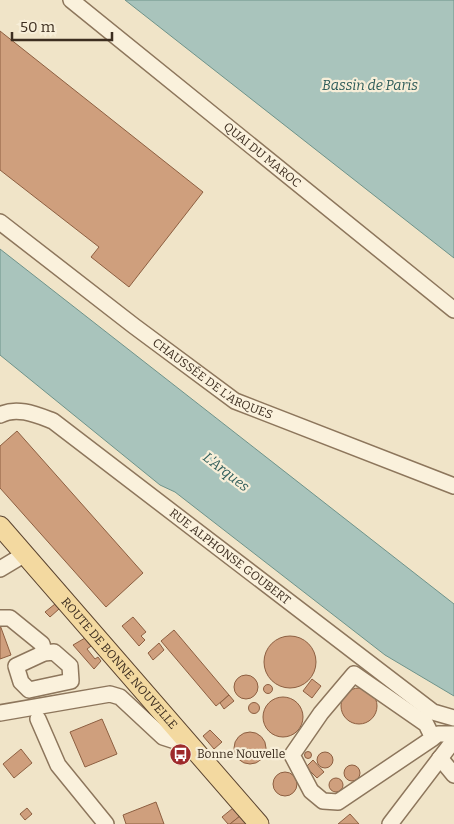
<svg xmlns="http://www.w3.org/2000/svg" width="454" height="824" viewBox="0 0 454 824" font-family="Bitter,serif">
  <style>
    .water { fill: #a9c4bc; stroke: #6f938a }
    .building { fill: #cf9f7d; stroke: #8d5f41 }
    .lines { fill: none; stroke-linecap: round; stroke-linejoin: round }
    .minor-casing { stroke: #8d765c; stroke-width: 18 }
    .major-casing { stroke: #5b4430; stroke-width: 21 }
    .minor { stroke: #faf1dc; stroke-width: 15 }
    .major { stroke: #f3d9a0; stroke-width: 19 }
    .labels { text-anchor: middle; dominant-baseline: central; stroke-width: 4.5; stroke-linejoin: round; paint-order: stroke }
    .street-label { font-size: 12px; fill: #3d2e20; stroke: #f7eed8 }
    .poi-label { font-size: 12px; fill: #3d2e20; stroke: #f7eed8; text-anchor: start }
    .water-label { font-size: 14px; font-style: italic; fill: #2f5d5a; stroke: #f7eed8 }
  </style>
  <rect width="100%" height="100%" fill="#f0e4c8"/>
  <g class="water">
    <polygon points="125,0 454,0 454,258"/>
    <polygon points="0,249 454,604 454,696 385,655 175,492 160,485 0,355"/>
  </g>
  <g class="building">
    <polygon points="0,31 203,192 129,287 91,257 99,247 0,170"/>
    <polygon points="17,431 143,573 106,607 0,488 0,446"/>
    <polygon points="55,604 59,609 50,617 45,612"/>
    <polygon points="133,617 146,632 141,636 145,640 139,646 122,626"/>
    <polygon points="0,625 11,655 0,659"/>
    <polygon points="174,630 229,695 216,706 161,641"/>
    <circle cx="290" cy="662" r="26"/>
    <polygon points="85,638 91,646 87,649 95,659 98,657 101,661 94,669 73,645"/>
    <polygon points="159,643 164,650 153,660 148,653"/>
    <circle cx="246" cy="687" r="12"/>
    <polygon points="312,679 321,686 312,698 303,691"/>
    <circle cx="268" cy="689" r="4.5"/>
    <circle cx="359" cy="706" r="18"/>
    <polygon points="229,695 234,701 224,709 220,703"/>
    <circle cx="283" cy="717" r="20"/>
    <circle cx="254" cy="708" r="5.5"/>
    <polygon points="102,719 117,754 85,767 70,732"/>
    <polygon points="210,730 222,742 214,749 203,736"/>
    <circle cx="250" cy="748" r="16"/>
    <polygon points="21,749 32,763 14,778 3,764"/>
    <circle cx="308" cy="755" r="3.5"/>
    <circle cx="325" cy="760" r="8"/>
    <polygon points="313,760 324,772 317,778 306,767"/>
    <circle cx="352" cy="773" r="8"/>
    <circle cx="285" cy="784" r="12"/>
    <circle cx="336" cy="785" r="7"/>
    <polygon points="156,802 164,824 126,824 123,815"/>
    <polygon points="27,808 32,814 25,820 20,814"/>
    <polygon points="233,808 240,816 230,824 228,824 222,817"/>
    <polygon points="350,814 359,824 338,824"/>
    <polygon points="240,816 247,824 230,824"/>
  </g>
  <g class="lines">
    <defs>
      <g id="minor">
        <path id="s1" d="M71,0L454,310"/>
        <path id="s2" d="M0,222L134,326L235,401L454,486"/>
        <path id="s3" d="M0,415C17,406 37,415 53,421L433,712L454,718"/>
        <polyline points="0,569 25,554"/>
        <polyline points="0,618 10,618 42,644 44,653"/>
        <polygon points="54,652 70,666 71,681 29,690 21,682 16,666 44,653"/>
        <polyline points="0,713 110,694 120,697 163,737 191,746"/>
        <polyline points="38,719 58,765 106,824"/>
        <polyline points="433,738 426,724 354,674 321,713 292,755 311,791 323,801 338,802 433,738 438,734 454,734"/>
        <polyline points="440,758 454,775"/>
        <polyline points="390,824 454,740"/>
      </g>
      <g id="major">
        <path id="s4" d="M0,526L259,824"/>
      </g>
    </defs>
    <use href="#minor" class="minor-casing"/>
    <use href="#major" class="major-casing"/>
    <use href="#minor" class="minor"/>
    <use href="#major" class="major"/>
  </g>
  <defs>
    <symbol id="bus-disc" viewBox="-11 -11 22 22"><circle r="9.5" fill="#9e2a2b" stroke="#f7eed8"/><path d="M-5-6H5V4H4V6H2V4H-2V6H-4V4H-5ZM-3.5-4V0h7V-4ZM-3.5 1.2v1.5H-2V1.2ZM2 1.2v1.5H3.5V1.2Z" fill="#fff"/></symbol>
  </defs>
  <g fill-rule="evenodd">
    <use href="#bus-disc" x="168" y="742" width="25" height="25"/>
  </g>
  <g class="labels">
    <g class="street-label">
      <text stroke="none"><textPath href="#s1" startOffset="246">QUAI DU MAROC</textPath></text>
      <text stroke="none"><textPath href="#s2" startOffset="265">CHAUSSÉE DE L'ARQUES</textPath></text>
      <text stroke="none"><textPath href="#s3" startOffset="278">RUE ALPHONSE GOUBERT</textPath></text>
      <text stroke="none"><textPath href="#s4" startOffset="182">ROUTE DE BONNE NOUVELLE</textPath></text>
    </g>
    <g class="poi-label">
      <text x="197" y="754">Bonne Nouvelle</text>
    </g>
    <g class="water-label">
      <text x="370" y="85">Bassin de Paris</text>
      <text transform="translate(226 472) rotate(38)">L'Arques</text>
    </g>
  </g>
  <path d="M12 32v8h100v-8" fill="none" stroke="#3d2e20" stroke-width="2.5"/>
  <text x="20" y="32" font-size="15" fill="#3d2e20" stroke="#f7eed8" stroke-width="4" paint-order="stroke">50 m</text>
</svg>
